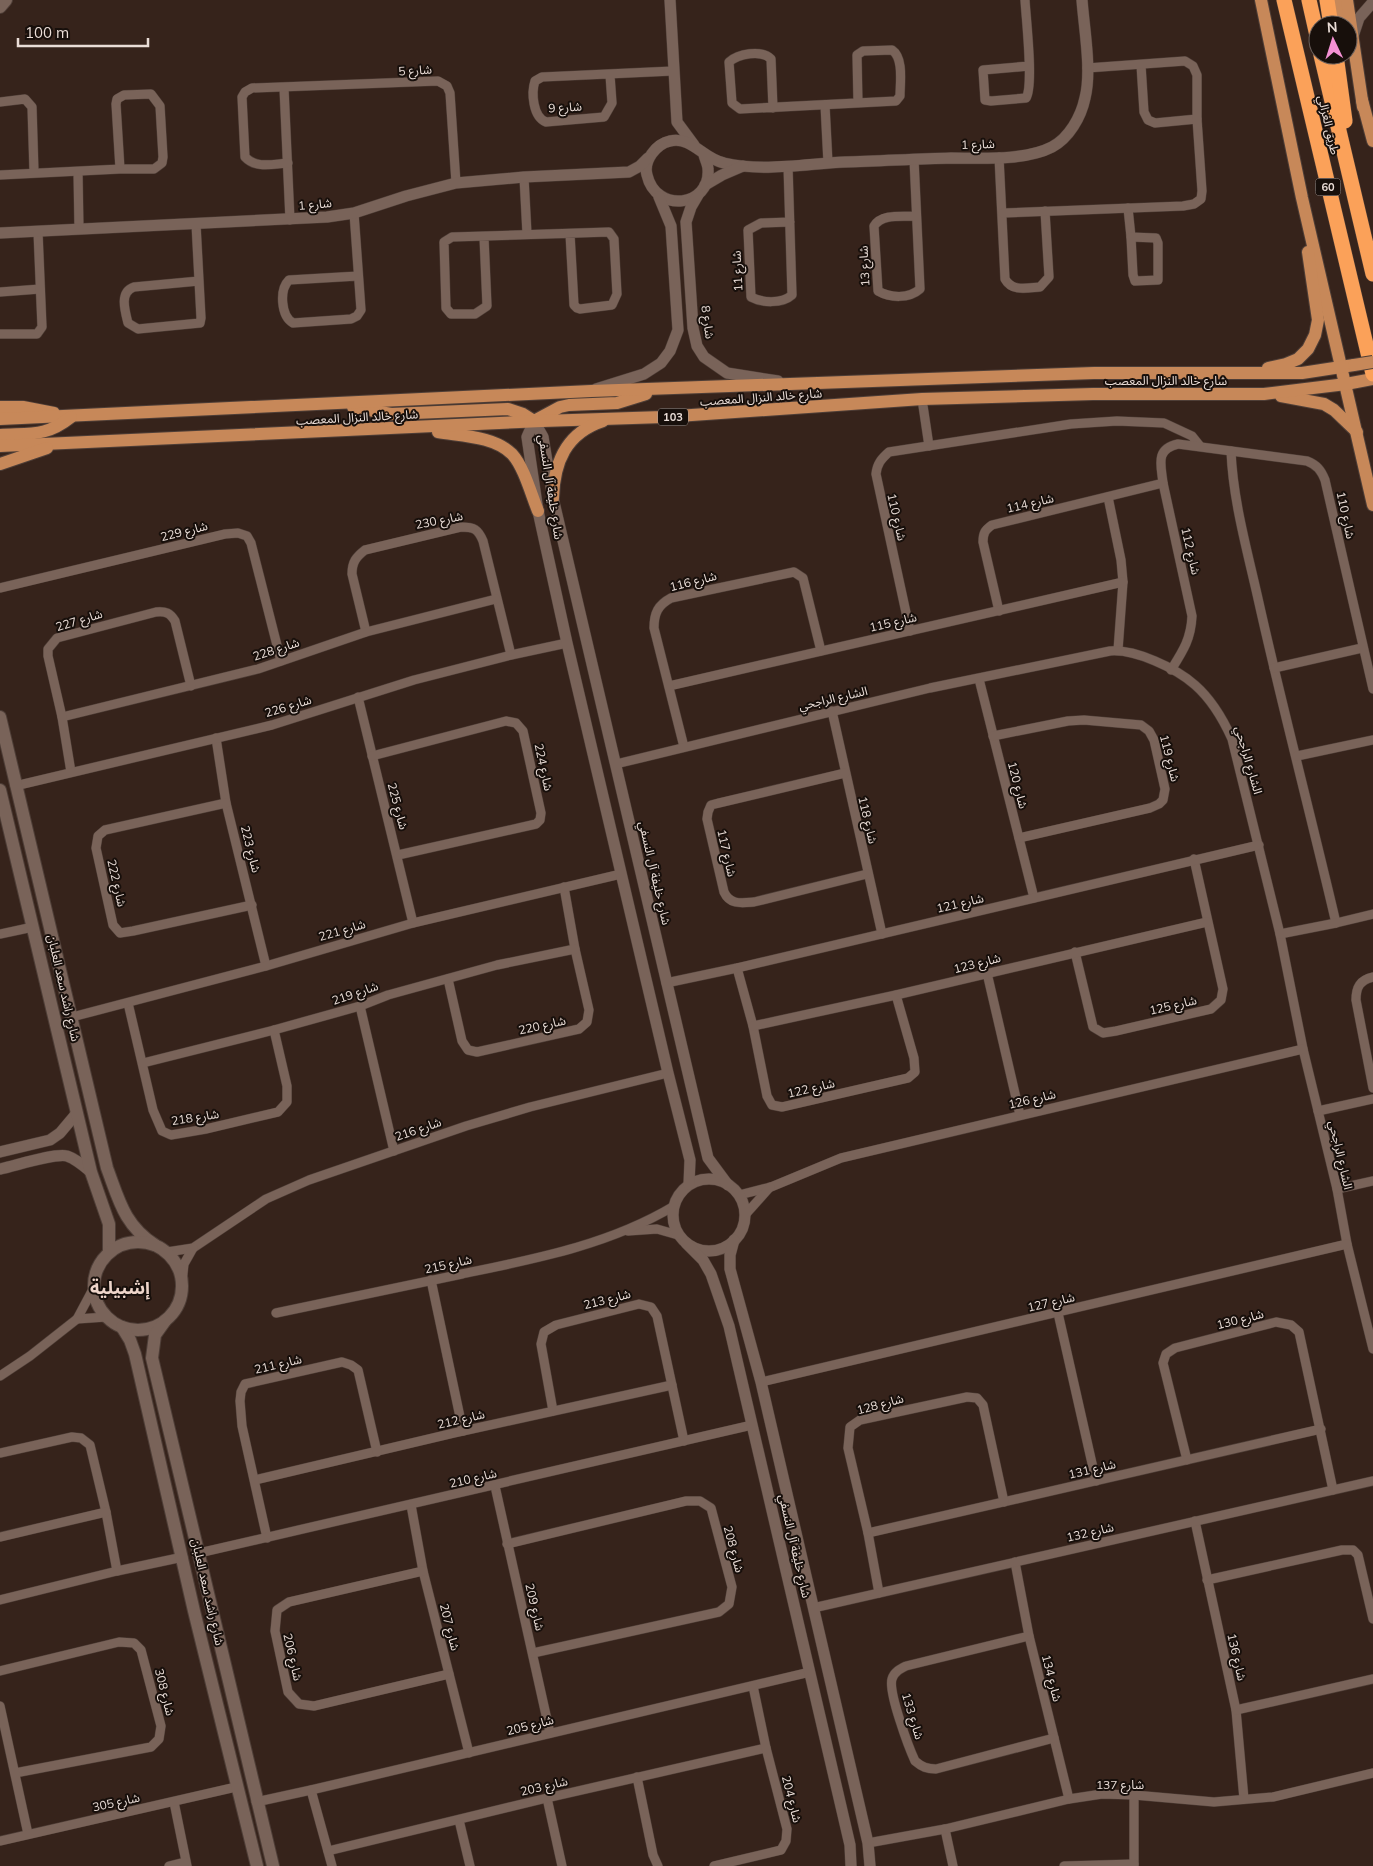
<svg xmlns="http://www.w3.org/2000/svg" width="1373" height="1866" viewBox="0 0 1373 1866" font-family="Mulish,'Noto Sans Arabic',sans-serif">
  <style>
    .lines { fill: none; stroke-linecap: round; stroke-linejoin: round }
    .minor-casing { stroke: #4e3e37; stroke-width: 10 }
    .tertiary-casing { stroke: #4e3e37; stroke-width: 12 }
    .secondary-casing { stroke: #4e3e37; stroke-width: 14 }
    .primary-casing { stroke: #4e3e37; stroke-width: 14 }
    .motorway-casing { stroke: #4e3e37; stroke-width: 16 }
    .minor { stroke: #796359; stroke-width: 9 }
    .tertiary { stroke: #796359; stroke-width: 11 }
    .secondary { stroke: #796359; stroke-width: 12 }
    .primary { stroke: #c78859; stroke-width: 12 }
    .motorway { stroke: #fba159; stroke-width: 15 }
    .primary-bridge-casing { stroke: #4e3e37; stroke-width: 14; stroke-linecap: butt }
    .primary-bridge { stroke: #c78859; stroke-width: 12 }
    .labels { text-anchor: middle; dominant-baseline: central; stroke-width: 4; stroke-linejoin: round; paint-order: stroke }
    .shield { fill: #170f0b; stroke: #ab9f9a; stroke-width: 1 }
    .shield-label { font-size: 11px; font-weight: bold; fill: #eaddd7 }
    .street-label { font-size: 12px; fill: #eaddd7; stroke: #170f0b }
    .district-label { font-size: 18px; font-weight: bold; fill: #eed5ca; stroke: #170f0b }
  </style>
  <rect width="100%" height="100%" fill="#36231b"/>
  <g class="lines">
    <defs>
      <g id="minor">
        <path d="M1025,0C1026,19 1034,86 1026,98L991,101L985,100L983,70L1029,66"/>
        <polyline points="1141,65 1144,112 1148,120 1155,123 1197,119"/>
        <path d="M610,75L612,103L604,117L546,122C533,117 531,93 535,81L542,77L673,71"/>
        <polyline points="284,88 290,220"/>
        <polyline points="0,102 25,99 32,107 34,172"/>
        <polyline points="825,105 828,163"/>
        <path d="M773,108L771,59C761,49 738,54 729,62L732,103L740,109L896,101L900,96C900,83 904,58 892,50L863,51L857,55L858,103"/>
        <path d="M999,157L1005,279C1012,292 1027,288 1040,287L1049,277L1045,211"/>
        <path d="M914,159L920,289C909,299 890,298 878,291L874,226C882,213 903,217 916,216"/>
        <path d="M288,163C273,164 256,169 245,157L242,97L245,92L252,88L438,81L447,86L450,93L456,183"/>
        <path d="M788,166L792,295C782,304 762,303 751,297L748,230L761,223L790,222"/>
        <polyline points="78,172 79,229"/>
        <polyline points="0,175 120,169 154,169 162,163 163,157 160,106 151,94 124,95 117,99 116,104 120,169"/>
        <polyline points="524,177 527,234"/>
        <polyline points="1128,208 1131,237"/>
        <path d="M354,213L361,310L357,316L351,319L293,323C281,316 279,290 289,280L358,276"/>
        <polyline points="1003,213 1183,206 1194,204 1201,199 1202,191 1197,119 1197,75 1193,66 1185,61 1087,68"/>
        <path d="M196,224L201,318L200,323L138,329L128,323C125,311 119,292 134,287L199,281"/>
        <polyline points="484,237 487,306 475,314 451,314 446,308 444,242 452,237 609,232 614,239 617,294 612,305 580,309 577,308 574,305 570,234"/>
        <polygon points="1131,237 1156,238 1158,243 1158,280 1135,281 1133,275"/>
        <polyline points="0,292 40,289"/>
        <polyline points="0,334 37,334 42,327 38,232"/>
        <polyline points="922,399 929,446"/>
        <path d="M1231,451C1233,502 1248,553 1259,603C1283,710 1311,816 1336,923"/>
        <polyline points="1108,497 1121,560 1123,582 1118,650"/>
        <polyline points="0,588 225,534 238,533 247,536 251,543 281,661"/>
        <path d="M999,611L983,542C983,533 985,530 992,525L1163,483"/>
        <path d="M910,631L876,474C877,464 881,459 889,452L1071,424L1117,421L1164,423L1192,436L1200,446"/>
        <path d="M366,632L352,574C352,562 356,557 365,550L461,527C474,527 478,529 483,541L511,655"/>
        <polyline points="1274,668 1362,648"/>
        <path d="M1171,670C1183,651 1191,639 1192,616L1163,483C1161,465 1155,449 1178,444L1307,461C1317,465 1321,470 1325,480L1373,689"/>
        <polyline points="979,679 1034,898"/>
        <polyline points="669,686 1123,582"/>
        <polyline points="358,697 413,923"/>
        <polyline points="832,711 882,934"/>
        <polyline points="62,717 258,669 366,632 496,599"/>
        <polyline points="993,736 1068,721 1084,720 1141,725 1149,731 1154,740 1165,789 1163,800 1159,804 1150,808 1019,838"/>
        <polyline points="216,738 226,803 266,966"/>
        <path d="M684,747L654,628C654,613 658,605 671,598L794,572L803,578L821,651"/>
        <polyline points="372,756 506,721 516,723 523,731 541,813 540,820 536,824 398,855"/>
        <polyline points="1297,756 1373,740"/>
        <path d="M616,764L930,688L1110,651C1135,649 1176,668 1195,685C1211,699 1223,719 1232,739L1280,934L1303,1049L1337,1189L1347,1244L1373,1349"/>
        <path d="M71,772L62,717L48,656V649L57,638L156,612C166,611 170,613 175,621L191,686"/>
        <path d="M845,773L719,803L711,805L708,812L707,819L724,892C730,905 741,903 754,902L867,874"/>
        <polyline points="15,786 272,725 414,680 511,655 567,643"/>
        <polyline points="226,803 105,830 98,836 96,848 113,925 120,933 133,931 252,905"/>
        <polyline points="0,934 33,927"/>
        <polyline points="1280,934 1336,923 1373,914"/>
        <polyline points="1075,952 1093,1027 1103,1033 1116,1031 1211,1009 1221,1000 1223,989 1194,859"/>
        <polyline points="737,968 753,1026 767,1096 772,1105 782,1107 908,1078 915,1072 914,1058 896,995"/>
        <polyline points="987,973 1020,1115"/>
        <path d="M1373,977C1360,980 1356,987 1356,1000L1373,1088"/>
        <polyline points="448,979 462,1041 468,1050 477,1052 579,1029 587,1022 589,1010 575,949 564,887"/>
        <polyline points="666,983 737,968 1259,845"/>
        <polyline points="128,1003 153,1110 162,1131 171,1135 206,1129 278,1112 287,1102 287,1086 274,1030"/>
        <polyline points="360,1006 394,1151"/>
        <polyline points="72,1017 266,966 413,923 621,874"/>
        <polyline points="753,1026 896,995 1207,922"/>
        <polyline points="143,1063 274,1030 360,1006 388,995 497,965 575,949"/>
        <polyline points="1318,1111 1373,1099"/>
        <polyline points="1337,1189 1373,1181"/>
        <polyline points="739,1195 771,1187 841,1158 1303,1049"/>
        <polyline points="745,1215 770,1187"/>
        <polyline points="628,1231 657,1229 678,1235"/>
        <polyline points="167,1252 193,1248 266,1199 309,1180 466,1126 530,1107 668,1073"/>
        <polyline points="431,1280 463,1431"/>
        <polyline points="182,1283 184,1264 193,1248"/>
        <path d="M276,1313C338,1300 400,1287 462,1274C534,1259 609,1245 674,1206"/>
        <polyline points="1058,1313 1096,1481"/>
        <polyline points="77,1319 106,1317"/>
        <polyline points="0,1376 30,1356 77,1319 93,1289"/>
        <polyline points="761,1382 1347,1244"/>
        <polyline points="553,1411 541,1344 544,1332 556,1325 639,1304 651,1307 657,1316 684,1441"/>
        <polyline points="0,1453 72,1437 81,1438 90,1445 106,1512 117,1571"/>
        <polyline points="1187,1460 1163,1363 1166,1354 1175,1348 1276,1322 1291,1325 1299,1332 1333,1490"/>
        <polyline points="255,1480 454,1433 672,1385"/>
        <polyline points="495,1486 550,1733"/>
        <polyline points="411,1505 423,1571 469,1753"/>
        <polyline points="1195,1521 1236,1710 1244,1799"/>
        <polyline points="868,1533 1321,1429"/>
        <polyline points="0,1537 106,1512"/>
        <polyline points="267,1538 242,1426 240,1401 241,1392 245,1384 342,1362 351,1365 358,1370 377,1452"/>
        <polyline points="507,1544 686,1501 700,1501 711,1508 732,1587 729,1604 719,1612 533,1653"/>
        <polyline points="199,1553 752,1425"/>
        <polyline points="1015,1562 1029,1636 1069,1799"/>
        <polyline points="423,1571 289,1602 277,1610 275,1631 288,1692 299,1704 314,1706 449,1674"/>
        <polyline points="1207,1580 1342,1550 1353,1550 1358,1555 1373,1619"/>
        <polyline points="879,1593 868,1533 848,1448 850,1427 860,1420 967,1397 977,1398 983,1405 1004,1502"/>
        <polyline points="0,1600 117,1571 183,1557"/>
        <polyline points="813,1608 1373,1481"/>
        <path d="M1029,1636L906,1666C900,1669 894,1672 892,1679C888,1692 909,1748 915,1761C922,1767 927,1769 936,1769L1054,1738"/>
        <polyline points="0,1671 119,1642 134,1643 141,1650 161,1726 159,1739 151,1747 15,1773"/>
        <polyline points="0,1706 28,1834"/>
        <polyline points="1236,1710 1373,1679"/>
        <polyline points="637,1777 653,1855 658,1866"/>
        <polyline points="311,1790 332,1866"/>
        <polyline points="1134,1795 1134,1866"/>
        <polyline points="547,1798 562,1866"/>
        <polyline points="174,1802 187,1866"/>
        <polyline points="256,1802 311,1790 810,1672"/>
        <polyline points="459,1820 470,1866"/>
        <polyline points="945,1829 953,1866"/>
        <polyline points="0,1841 236,1787"/>
        <polyline points="868,1843 945,1829 1069,1799 1102,1794 1134,1795 1214,1802 1273,1797 1373,1773"/>
        <polyline points="328,1851 547,1798 766,1748"/>
        <polyline points="169,1866 185,1862"/>
        <polyline points="714,1866 781,1850 786,1841 787,1829 766,1748 753,1686"/>
        <polyline points="1064,1866 1134,1864"/>
      </g>
      <g id="tertiary">
        <polyline points="670,0 677,122 694,145"/>
        <polyline points="1353,36 1359,18 1373,2"/>
        <path d="M704,155C705,159 708,165 708,169C711,207 656,214 647,175C643,161 656,144 670,141C692,136 703,159 724,163C763,172 805,164 845,162C880,161 915,159 951,158C981,158 1025,161 1052,147C1069,138 1081,117 1085,98C1092,71 1084,28 1082,0"/>
        <polyline points="705,185 722,175 743,166"/>
        <polyline points="698,195 691,207 686,222 693,328 697,346 704,357 727,373 778,381"/>
        <polyline points="0,233 327,217 354,213 406,196 456,183 524,177 629,172 640,166 648,158"/>
        <polyline points="596,389 644,374 661,363 670,351 678,330 671,226 659,197"/>
        <polyline points="0,1152 50,1140 60,1133 76,1114"/>
        <path d="M0,1169C15,1166 54,1153 67,1156C76,1159 84,1166 91,1172"/>
        <circle cx="709" cy="1215" r="36"/>
        <polyline points="689,1184 690,1160 668,1073 567,643 538,511 527,437 534,421 543,437 553,498 708,1158 728,1185"/>
        <polyline points="734,1240 730,1255 730,1269 761,1382 868,1843 870,1866"/>
        <polyline points="686,1243 703,1260 711,1274 729,1326 850,1845 851,1866"/>
      </g>
      <g id="secondary">
        <polyline points="0,7 6,0"/>
        <path d="M0,717L107,1168C119,1200 124,1225 155,1245"/>
        <polyline points="0,790 91,1172 109,1224 109,1252"/>
        <circle cx="138" cy="1286" r="44"/>
        <polyline points="165,1321 155,1335 152,1358 273,1866"/>
        <polyline points="122,1327 130,1340 135,1354 194,1611 257,1866"/>
      </g>
      <g id="primary">
        <polyline points="1261,0 1302,198 1373,505"/>
        <polyline points="1336,0 1343,25"/>
        <polyline points="1347,0 1363,107"/>
        <polyline points="1362,100 1373,141"/>
        <polyline points="1268,368 1286,364 1298,359 1308,349 1315,335 1318,320 1308,252"/>
        <polyline points="1281,396 1324,404 1334,410 1357,432"/>
        <polyline points="0,407 23,407 54,413"/>
        <polyline points="353,407 391,414 508,409 523,414 534,421 560,407 569,405 617,403 646,394"/>
        <polyline points="0,419 591,391 1094,373 1302,373 1354,365"/>
        <path d="M438,432C461,436 494,436 512,454C524,467 531,494 538,511"/>
        <path d="M0,435C30,433 46,437 71,417"/>
        <polyline points="0,446 542,421 663,417 922,399 1093,394 1264,394 1346,384 1373,379"/>
        <polyline points="0,464 47,448"/>
        <path d="M553,498C554,462 566,433 603,421"/>
      </g>
      <g id="motorway">
        <polyline points="1284,0 1373,374"/>
        <polyline points="1309,0 1318,40"/>
        <polyline points="1327,0 1331,25"/>
        <polyline points="1321,55 1373,274"/>
        <polyline points="1336,55 1345,121"/>
      </g>
    </defs>
    <use href="#minor" class="minor-casing"/>
    <use href="#tertiary" class="tertiary-casing"/>
    <use href="#secondary" class="secondary-casing"/>
    <use href="#primary" class="primary-casing"/>
    <use href="#motorway" class="motorway-casing"/>
    <use href="#minor" class="minor"/>
    <use href="#tertiary" class="tertiary"/>
    <use href="#secondary" class="secondary"/>
    <use href="#primary" class="primary"/>
    <use href="#motorway" class="motorway"/>
    <defs>
      <polyline id="primary-bridge" points="1354,365 1373,362"/>
    </defs>
    <use href="#primary-bridge" class="primary-bridge-casing"/>
    <use href="#primary-bridge" class="primary-bridge"/>
  </g>
  <g class="labels">
    <g class="shield">
      <rect x="1315.5" y="178.5" width="25" height="17" rx="4"/>
      <rect x="658" y="408.5" width="30" height="17" rx="4"/>
    </g>
    <g class="shield-label">
      <text x="1328" y="187">60</text>
      <text x="673" y="417">103</text>
    </g>
    <g class="street-label">
      <text transform="translate(415 70) rotate(-3)">شارع 5</text>
      <text transform="translate(565 107) rotate(-3)">شارع 9</text>
      <text transform="translate(1329 125) rotate(77)">طريق الغزالي</text>
      <text transform="translate(978 144) rotate(-2)">شارع 1</text>
      <text transform="translate(315 204) rotate(-5)">شارع 1</text>
      <text transform="translate(864 266) rotate(-93)">شارع 13</text>
      <text transform="translate(737 271) rotate(-93)">شارع 11</text>
      <text transform="translate(708 322) rotate(82)">شارع 8</text>
      <text x="1166" y="380">شارع خالد النزال المعصب</text>
      <text transform="translate(761 397) rotate(-4)">شارع خالد النزال المعصب</text>
      <text transform="translate(357 417) rotate(-3)">شارع خالد النزال المعصب</text>
      <text transform="translate(551 487) rotate(81)">شارع خليفة آل النسفي</text>
      <text transform="translate(1030 503) rotate(-13)">114 شارع</text>
      <text transform="translate(1346 515) rotate(78)">شارع 110</text>
      <text transform="translate(897 517) rotate(77)">شارع 110</text>
      <text transform="translate(439 520) rotate(-11)">شارع 230</text>
      <text transform="translate(184 531) rotate(-14)">شارع 229</text>
      <text transform="translate(1191 551) rotate(77)">شارع 112</text>
      <text transform="translate(693 581) rotate(-14)">شارع 116</text>
      <text transform="translate(79 620) rotate(-17)">شارع 227</text>
      <text transform="translate(893 622) rotate(-13)">شارع 115</text>
      <text transform="translate(276 649) rotate(-18)">شارع 228</text>
      <text transform="translate(833 698) rotate(-13)">الشارع الراجحي</text>
      <text transform="translate(288 706) rotate(-17)">شارع 226</text>
      <text transform="translate(1170 758) rotate(76)">شارع 119</text>
      <text transform="translate(1249 760) rotate(74)">الشارع الراجحي</text>
      <text transform="translate(544 767) rotate(78)">شارع 224</text>
      <text transform="translate(1018 785) rotate(76)">شارع 120</text>
      <text transform="translate(398 806) rotate(75)">شارع 225</text>
      <text transform="translate(868 820) rotate(77)">شارع 118</text>
      <text transform="translate(251 849) rotate(76)">شارع 223</text>
      <text transform="translate(727 853) rotate(77)">شارع 117</text>
      <text transform="translate(655 873) rotate(77)">شارع خليفة آل النسفي</text>
      <text transform="translate(117 883) rotate(77)">شارع 222</text>
      <text transform="translate(960 903) rotate(-13)">شارع 121</text>
      <text transform="translate(342 930) rotate(-16)">شارع 221</text>
      <text transform="translate(977 963) rotate(-14)">شارع 123</text>
      <text transform="translate(64 988) rotate(77)">شارع راشد سعد العلبان</text>
      <text transform="translate(355 993) rotate(-19)">شارع 219</text>
      <text transform="translate(1173 1005) rotate(-13)">شارع 125</text>
      <text transform="translate(542 1025) rotate(-12)">شارع 220</text>
      <text transform="translate(811 1088) rotate(-13)">شارع 122</text>
      <text transform="translate(1032 1099) rotate(-13)">شارع 126</text>
      <text transform="translate(195 1117) rotate(-9)">شارع 218</text>
      <text transform="translate(418 1129) rotate(-19)">شارع 216</text>
      <text transform="translate(1341 1155) rotate(77)">الشارع الراجحي</text>
      <text transform="translate(448 1264) rotate(-12)">شارع 215</text>
      <text transform="translate(607 1299) rotate(-14)">شارع 213</text>
      <text transform="translate(1051 1302) rotate(-13)">شارع 127</text>
      <text transform="translate(1240 1319) rotate(-14)">شارع 130</text>
      <text transform="translate(278 1364) rotate(-13)">شارع 211</text>
      <text transform="translate(880 1404) rotate(-15)">شارع 128</text>
      <text transform="translate(461 1419) rotate(-13)">شارع 212</text>
      <text transform="translate(1092 1469) rotate(-13)">شارع 131</text>
      <text transform="translate(473 1478) rotate(-13)">شارع 210</text>
      <text transform="translate(1090 1532) rotate(-13)">شارع 132</text>
      <text transform="translate(795 1546) rotate(77)">شارع خليفة آل النسفي</text>
      <text transform="translate(734 1549) rotate(75)">شارع 208</text>
      <text transform="translate(208 1592) rotate(77)">شارع راشد سعد العلبان</text>
      <text transform="translate(535 1607) rotate(77)">شارع 209</text>
      <text transform="translate(450 1627) rotate(76)">شارع 207</text>
      <text transform="translate(293 1657) rotate(77)">شارع 206</text>
      <text transform="translate(1237 1657) rotate(77)">شارع 136</text>
      <text transform="translate(1052 1678) rotate(76)">شارع 134</text>
      <text transform="translate(165 1692) rotate(76)">شارع 308</text>
      <text transform="translate(913 1716) rotate(73)">شارع 133</text>
      <text transform="translate(530 1725) rotate(-14)">شارع 205</text>
      <text x="1120" y="1784">شارع 137</text>
      <text transform="translate(544 1786) rotate(-13)">شارع 203</text>
      <text transform="translate(792 1799) rotate(76)">شارع 204</text>
      <text transform="translate(116 1802) rotate(-12)">شارع 305</text>
    </g>
    <g class="district-label">
      <text x="120" y="1287">إشبيلية</text>
    </g>
  </g>
  <g transform="translate(1333 40) rotate(356)"><circle r="24" fill="#170f0b" stroke="#6b615d"/>
  <path d="M0-4L9 19L0 12L-9 19Z" fill="#f491d4"/>
  <text y="-8" font-size="14" font-weight="bold" text-anchor="middle" fill="#eaddd7">N</text>
  </g>
  <path d="M18 38v8h130v-8" fill="none" stroke="#eaddd7" stroke-width="2.5"/>
  <text x="25" y="38" font-size="15" fill="#eaddd7" stroke="#170f0b" stroke-width="4" paint-order="stroke">100 m</text>
</svg>
